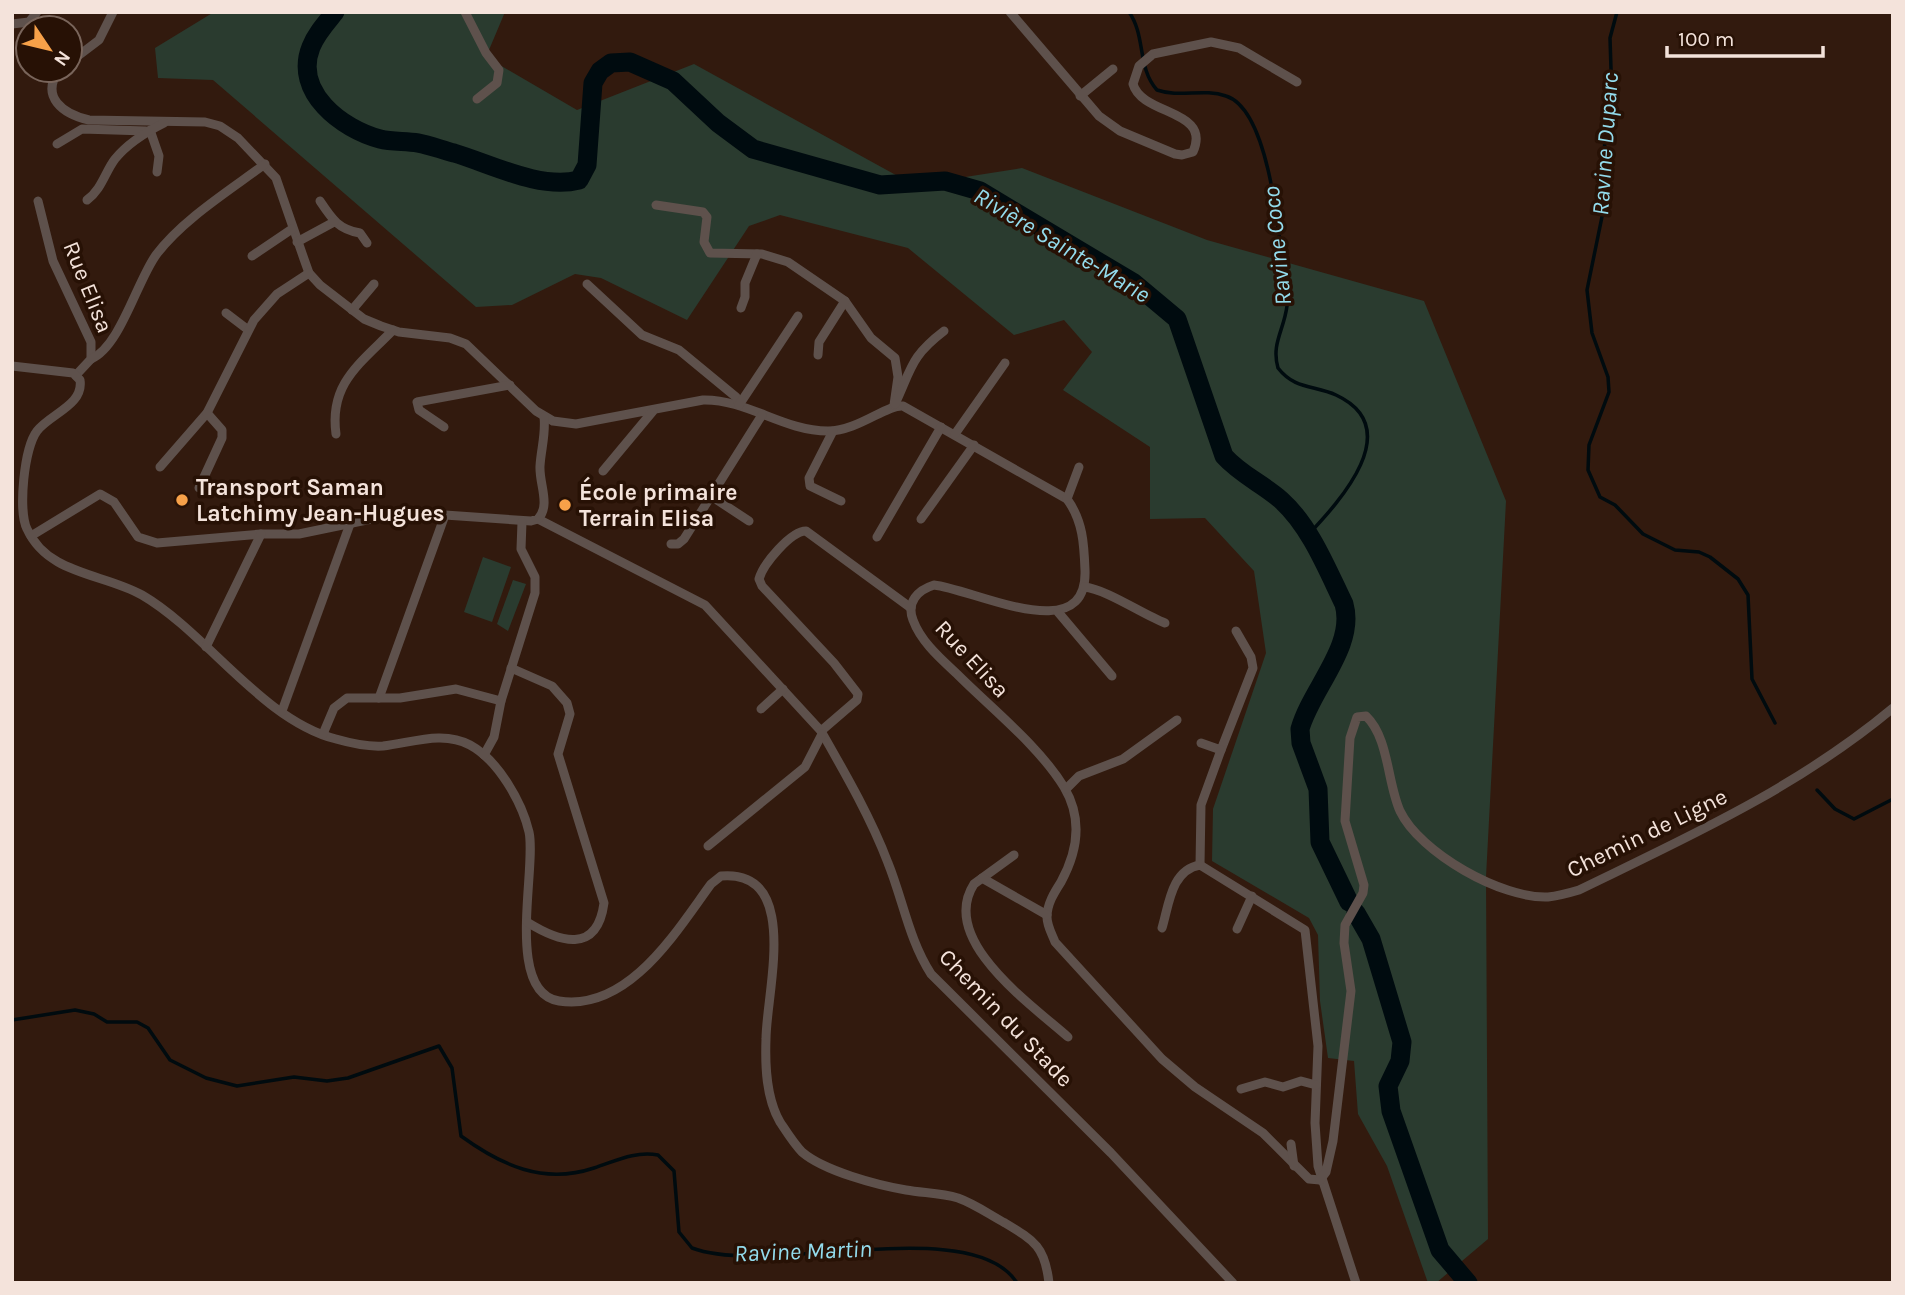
<svg xmlns="http://www.w3.org/2000/svg" width="1905" height="1295" viewBox="0 0 1905 1295" font-family="Karla,sans-serif">
  <style>
    .green { fill: #2a3b2f }
    .lines { fill: none; stroke-linecap: round; stroke-linejoin: round }
    .stream { stroke: #000b0f; stroke-width: 3.5 }
    .river { stroke: #000b0f; stroke-width: 19 }
    .minor { stroke: #5e514c; stroke-width: 9 }
    .poi-dot { fill: #f7a149; stroke: #271105; stroke-width: 2.5 }
    .labels { text-anchor: middle; dominant-baseline: central; stroke-width: 7; stroke-linejoin: round; paint-order: stroke }
    .street-label { font-size: 23px; fill: #f4e3db; stroke: #271105 }
    .poi-label { font-size: 23px; font-weight: bold; fill: #f4e3db; stroke: #271105; text-anchor: start }
    .water-label { font-size: 24px; font-style: italic; fill: #93dbec; stroke: #271105 }
  </style>
  <rect width="100%" height="100%" fill="#321a0e"/>
  <g class="green">
    <polygon points="214,12 505,12 486,57 577,110 694,64 914,185 1022,168 1207,240 1424,301 1506,501 1486,877 1488,1239 1436,1283 1428,1283 1387,1166 1358,1114 1354,1061 1328,1058 1320,1001 1318,935 1309,918 1212,861 1213,809 1266,653 1254,571 1205,518 1150,519 1150,447 1063,390 1092,352 1064,320 1014,335 908,248 780,215 749,226 687,320 601,278 575,274 512,305 476,307 213,80 158,78 155,48"/>
    <polygon points="483,557 511,567 492,622 464,612"/>
    <polygon points="513,580 526,584 508,631 497,624"/>
  </g>
  <g class="lines">
    <g class="stream">
      <path d="M1129,12C1146,36 1137,68 1157,90C1180,98 1203,88 1226,96C1274,111 1281,261 1287,306C1284,330 1271,344 1278,368C1295,390 1315,385 1336,395C1407,428 1340,501 1308,535"/>
      <polyline points="1617,12 1610,38 1611,69 1605,108 1604,207 1587,290 1592,333 1608,377 1609,392 1589,445 1588,470 1600,497 1615,505 1643,534 1675,550 1699,552 1710,557 1738,579 1748,595 1752,679 1775,723"/>
      <polyline points="1817,790 1835,809 1854,819 1893,799"/>
      <path d="M12,1020L75,1010L94,1014L107,1022H137L148,1028L170,1060L206,1078L237,1086L294,1077L327,1081L348,1078L439,1046L452,1068L461,1136C501,1165 543,1185 594,1168C616,1161 634,1151 658,1155L674,1171L679,1232L692,1248C768,1277 973,1212 1017,1283"/>
    </g>
    <g class="river">
      <path d="M335,12C326,23 316,34 311,47C293,92 342,129 380,139C392,142 405,141 418,143C430,145 442,150 454,153C491,164 540,190 579,180L587,165L593,83L600,71L611,63L630,62L673,81L718,123L753,149L880,185L945,181L980,191L1134,283L1177,319L1224,456C1241,475 1263,484 1281,500C1310,526 1327,569 1344,604C1356,646 1311,689 1300,729L1301,743L1318,789L1320,842L1349,902"/>
      <polyline points="1356,913 1371,939 1402,1042 1400,1061 1388,1086 1391,1111 1440,1250 1468,1283"/>
    </g>
    <g class="minor">
      <polyline points="465,12 486,53 499,70 497,83 477,99"/>
      <path d="M1010,12L1099,116L1120,131L1175,154L1182,155L1193,152C1212,109 1142,116 1133,84L1139,66L1153,54L1211,42L1239,48L1297,82"/>
      <polyline points="12,24 29,22 37,12"/>
      <polyline points="70,62 99,40 113,12"/>
      <path d="M59,70C40,97 63,114 89,120L205,122L220,126L238,138L276,178L304,259L309,273L320,285L364,319L381,326L399,332L450,338L466,344L536,411L553,421L576,424L703,400C747,399 783,431 828,431C858,431 887,404 903,406L1067,499C1083,521 1084,544 1085,570C1088,649 976,590 934,585C918,590 906,602 913,620C921,642 941,659 957,674C991,708 1039,746 1064,787C1083,819 1078,851 1061,882C1054,893 1047,904 1047,917C1047,926 1052,934 1055,942L1162,1059L1195,1087L1263,1133L1309,1179L1320,1180"/>
      <polyline points="1080,96 1113,69"/>
      <polyline points="150,130 159,156 157,172"/>
      <polyline points="57,144 82,129 146,131"/>
      <path d="M87,200C102,189 105,172 115,159C128,143 146,132 164,123"/>
      <polyline points="38,201 53,261 91,342 91,359 77,374"/>
      <path d="M320,201C332,219 338,229 360,233L367,243"/>
      <polyline points="656,205 703,212 707,217 704,242 710,253 762,254 788,262 845,301 871,338 895,358 898,377 894,405"/>
      <polyline points="297,242 334,222"/>
      <polyline points="252,256 292,229"/>
      <polyline points="587,284 642,335 679,350 736,397 739,405"/>
      <polyline points="741,308 745,297 745,283 757,254"/>
      <polyline points="352,310 374,284"/>
      <polyline points="226,313 247,329"/>
      <polyline points="818,355 819,342 845,301"/>
      <path d="M91,359C120,347 137,281 156,255C182,220 230,190 265,164"/>
      <path d="M12,366L73,373L80,380C84,405 50,414 37,431C24,448 18,511 27,529C48,575 103,573 142,595C207,633 262,720 336,739C350,743 368,747 383,746C411,743 443,730 470,745C498,760 522,802 529,832C537,868 504,992 559,1001C629,1012 677,930 711,884L721,876C802,869 766,993 766,1039C765,1066 766,1098 780,1122C786,1131 794,1144 802,1152C824,1171 877,1185 906,1190C923,1193 941,1193 958,1198C975,1204 990,1215 1005,1223C1035,1241 1045,1247 1049,1283"/>
      <path d="M895,404C912,368 910,357 944,331"/>
      <polyline points="739,405 798,316"/>
      <polyline points="444,427 419,410 417,402 510,385"/>
      <polyline points="833,431 809,478 810,486 841,501"/>
      <path d="M336,434C329,383 361,363 393,330"/>
      <polyline points="955,434 1005,363"/>
      <polyline points="160,467 207,413 254,320 277,294 309,273"/>
      <polyline points="603,471 653,411"/>
      <polyline points="199,488 222,438 222,430 207,413"/>
      <polyline points="711,496 749,521"/>
      <polyline points="1067,499 1079,467"/>
      <path d="M538,519L705,605L821,731C845,773 871,818 888,863C903,900 909,940 931,974L1111,1153L1233,1283"/>
      <polyline points="921,519 974,445"/>
      <path d="M31,536L100,494L114,502L138,537L157,543L261,534H299L386,516L445,515L531,521L538,519C551,505 539,484 540,466C541,449 546,434 544,417"/>
      <polyline points="877,537 941,427"/>
      <polyline points="671,544 678,544 684,539 762,415"/>
      <path d="M1084,587C1106,589 1142,614 1165,623"/>
      <polyline points="1058,612 1112,676"/>
      <polyline points="206,647 261,534"/>
      <path d="M511,668L552,686L567,703L570,714L558,754L604,903C597,955 559,942 527,922"/>
      <polyline points="379,698 445,515"/>
      <polyline points="761,709 783,689"/>
      <polyline points="282,711 350,524"/>
      <path d="M821,731L857,700L858,694L834,663L762,586L759,579C763,564 791,531 806,531L911,608"/>
      <polyline points="323,734 334,708 347,698 400,698 456,689 501,701"/>
      <polyline points="1201,743 1221,750 1253,668 1251,657 1236,631"/>
      <polyline points="484,755 494,737 501,701 535,593 535,577 521,549 522,522"/>
      <polyline points="1066,789 1079,776 1123,759 1177,720"/>
      <polyline points="708,846 805,767 822,734"/>
      <path d="M1014,855L974,884C938,940 1032,1005 1068,1037"/>
      <polyline points="1200,865 1201,805 1221,750"/>
      <polyline points="982,878 1047,915"/>
      <path d="M1162,928C1169,905 1171,870 1200,865L1305,930L1318,1046L1315,1123L1318,1166L1356,1283"/>
      <polyline points="1237,929 1252,896"/>
      <polyline points="1241,1089 1265,1082 1283,1087 1301,1081 1316,1085"/>
      <polyline points="1291,1144 1294,1166"/>
      <path d="M1320,1180L1326,1172L1333,1141L1351,991L1344,943L1345,925L1363,893L1364,885L1345,821L1350,738L1357,717L1366,716C1389,738 1387,782 1400,811C1420,853 1502,899 1548,897C1558,896 1569,893 1579,890C1690,836 1797,788 1893,708"/>
    </g>
  </g>
  <g class="poi-dot">
    <circle cx="182" cy="500" r="7"/>
    <circle cx="565" cy="505" r="7"/>
  </g>
  <g class="labels">
    <g class="street-label">
      <text transform="translate(88 287) rotate(68)">Rue Elisa</text>
      <text transform="translate(972 659) rotate(47)">Rue Elisa</text>
      <text transform="translate(1647 833) rotate(-26)">Chemin de Ligne</text>
      <text transform="translate(1006 1018) rotate(46)">Chemin du Stade</text>
    </g>
    <g class="poi-label">
      <text x="196" y="487">Transport Saman<tspan x="196" dy="26">Latchimy Jean-Hugues</tspan></text>
      <text x="579" y="492">École primaire<tspan x="579" dy="26">Terrain Elisa</tspan></text>
    </g>
    <g class="water-label">
      <text transform="translate(1605 144) rotate(-86)">Ravine Duparc</text>
      <text transform="translate(1062 245) rotate(31)">Rivière Sainte-Marie</text>
      <text transform="translate(1277 246) rotate(-96)">Ravine Coco</text>
      <text transform="translate(803 1251) rotate(-2)">Ravine Martin</text>
    </g>
  </g>
  <rect width="1905" height="1295" fill="none" stroke="#f4e3db" stroke-width="28"/>
  <g transform="translate(49 49) rotate(125)"><circle r="33" fill="#271105" stroke="#79655b" stroke-width="2"/>
  <path d="M0-5L12 26L0 18L-12 26Z" fill="#f7a149"/>
  <text y="-10" font-size="19" font-weight="bold" text-anchor="middle" fill="#f4e3db">N</text>
  </g>
  <path d="M1667 46v10h156v-10" fill="none" stroke="#f4e3db" stroke-width="3.5"/>
  <text x="1678" y="46" font-size="21" fill="#f4e3db" stroke="#271105" stroke-width="5" paint-order="stroke">100 m</text>
</svg>
